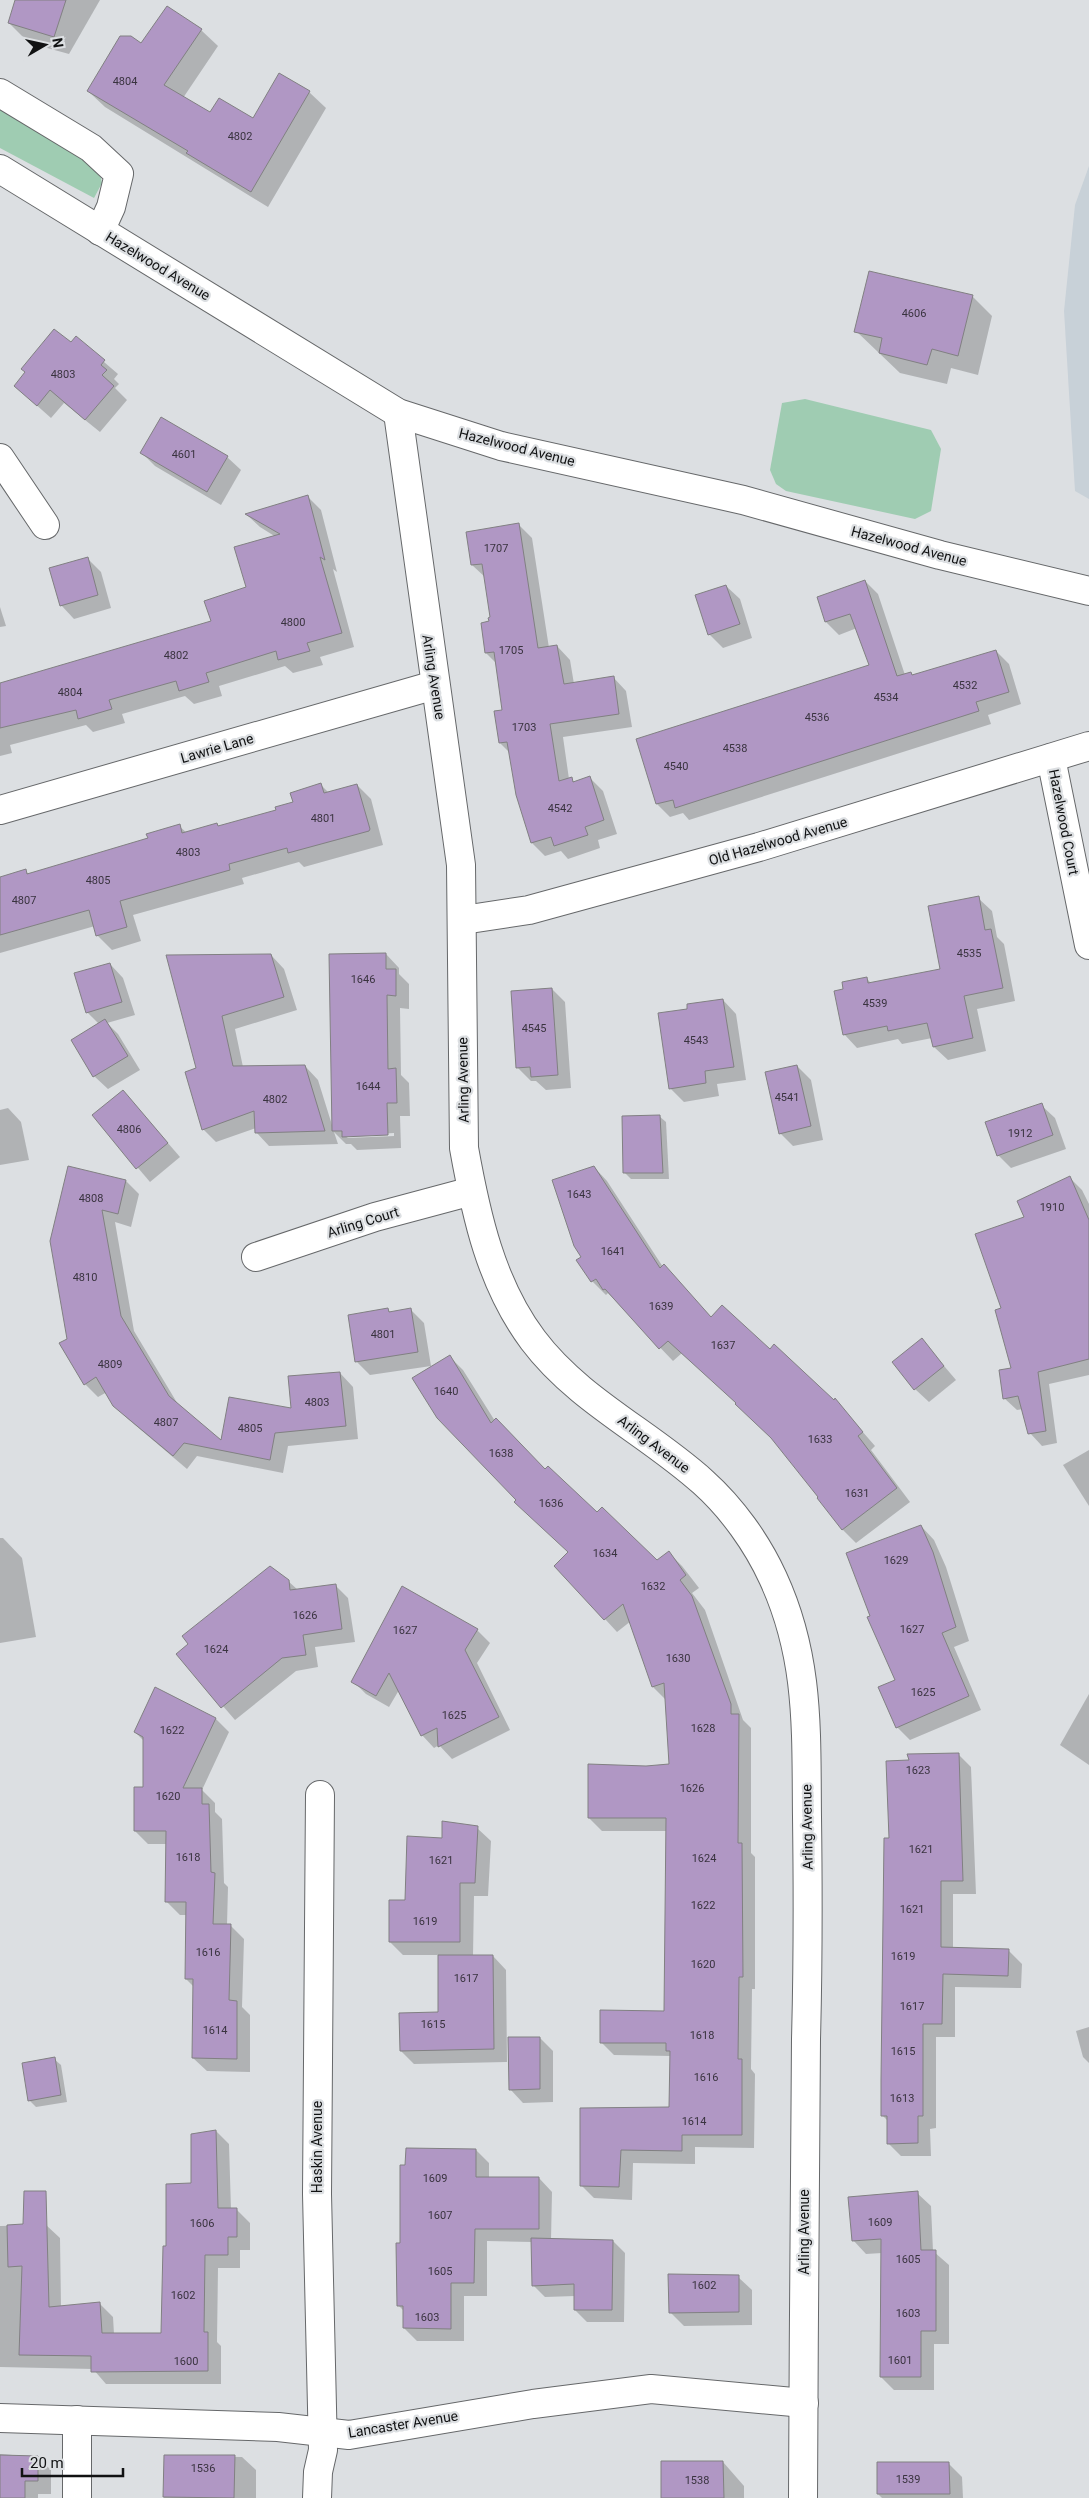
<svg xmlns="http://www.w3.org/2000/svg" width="1089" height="2498" viewBox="0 0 1089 2498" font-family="Roboto,sans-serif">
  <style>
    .built { fill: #c8d1d8 }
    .green { fill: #9fccb2 }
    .shadow { fill: #0003; fill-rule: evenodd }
    .building { fill: #b097c4; stroke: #818082 }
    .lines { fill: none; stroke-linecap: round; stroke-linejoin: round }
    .minor-casing { stroke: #66686a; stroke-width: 30 }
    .minor { stroke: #fff; stroke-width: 28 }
    .labels { text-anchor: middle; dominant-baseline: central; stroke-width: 4.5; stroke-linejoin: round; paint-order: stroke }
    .number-label { font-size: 11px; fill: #39333f }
    .street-label { font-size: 14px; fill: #111213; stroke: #dcdfe2 }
  </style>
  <rect width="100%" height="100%" fill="#dcdfe2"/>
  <polygon class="built" points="1089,166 1089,499 1075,491 1064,311 1075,205"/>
  <g class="green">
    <polygon points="0,100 88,152 100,174 102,183 94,198 0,148"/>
    <polygon points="805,399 931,430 941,449 931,511 915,519 786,491 776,484 770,470 782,403"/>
  </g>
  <g class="shadow">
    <polygon points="16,0 100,0 69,54 29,43 9,23"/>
    <polygon points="201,30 218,46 183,98 211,114 253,120 309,92 326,108 268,207 105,107 88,91 142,44"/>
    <polygon points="972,296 992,316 978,375 951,368 947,384 900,373 856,331"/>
    <polygon points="76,338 118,374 114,379 119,384 115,388 127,400 100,432 64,403 51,418 15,386"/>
    <polygon points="142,453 227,457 241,470 221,505 155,466"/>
    <polygon points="308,497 321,510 337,572 333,569 354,647 320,657 323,665 293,673 285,666 219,686 222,696 194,704 185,696 122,714 125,723 93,732 86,725 10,745 12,753 0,756 0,684 213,622 247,588 276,537 260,527 247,515"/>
    <polygon points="519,525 532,538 549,648 557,646 570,660 574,684 613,677 626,691 632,727 563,737 569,779 575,782 590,778 603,791 617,834 598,840 600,848 568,859 561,851 545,856 532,843 510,753 500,743 504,711 497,664 486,653 492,618 486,578 472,565"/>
    <polygon points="88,559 101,572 111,608 74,619 61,605"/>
    <polygon points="865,581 878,594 905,675 911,673 913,676 996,651 1009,664 1021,704 988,715 991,724 689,820 683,813 670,817 657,804 638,740 870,666 857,628 839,635 826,622 818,598"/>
    <polygon points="726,586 740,599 752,638 723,648 709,634"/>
    <polygon points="0,607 6,626 0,627"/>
    <polygon points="321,785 329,793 357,785 371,799 383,845 304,867 299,862 242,878 244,884 133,915 141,941 112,950 97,935 95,926 0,953 0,878 25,871 29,874 149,839 179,826 187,833 217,825 219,827 277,811 294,803"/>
    <polygon points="978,898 992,911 997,937 1004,944 1015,1001 977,1009 986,1051 948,1060 934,1047 932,1038 902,1044 898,1039 857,1048 844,1034 845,990 866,978 871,983 941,970"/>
    <path d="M386,954L399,968V974L409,984V1009L400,1008L401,1075L409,1083L410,1116H400L401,1148L357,1150L351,1144H346L334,1132L338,1144L269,1146L256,1132V1128L216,1142L203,1129L198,1069L168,956L271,955L284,969L297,1010L235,1029L243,1067L305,1066L318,1080L332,1125ZM394,1133V1136L348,1138L345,1136Z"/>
    <polygon points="110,964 123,978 135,1015 107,1023 118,1034 140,1070 108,1089 94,1076 99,1024 87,1012"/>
    <polygon points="552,989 565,1002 571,1088 546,1090 536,1081 531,1081 518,1068"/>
    <polygon points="723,1000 736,1014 746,1080 717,1084 719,1096 684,1102 670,1088 689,1010"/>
    <polygon points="797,1066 811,1080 823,1140 793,1146 780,1133"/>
    <polygon points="123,1091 180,1157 150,1182 93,1115"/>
    <polygon points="1041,1105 1055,1118 1066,1149 1011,1168 998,1155"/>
    <polygon points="8,1108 21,1122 29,1160 0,1165 0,1110"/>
    <polygon points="659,1116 666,1122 669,1179 631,1179 625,1173"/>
    <polygon points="594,1167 607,1181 663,1267 712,1318 770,1351 834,1401 835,1400 875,1446 871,1450 910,1502 856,1543 843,1530 820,1497 774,1441 738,1404 682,1353 673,1361 608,1293 606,1295 592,1281 578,1260 583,1257"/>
    <polygon points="1070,1178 1082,1190 1089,1204 1089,1375 1049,1384 1057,1443 1042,1446 1030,1433 1023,1409 1017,1410 1004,1398 1012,1369 1003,1309 1026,1217"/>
    <polygon points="126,1181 139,1194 131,1227 115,1222 134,1331 179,1406 222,1443 293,1410 340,1373 353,1387 358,1439 288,1446 283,1473 197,1456 187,1469 128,1419 114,1405 107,1392 98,1397 85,1384 68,1340 51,1241"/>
    <polygon points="388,1310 391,1313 411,1310 424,1323 431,1366 370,1375 357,1362"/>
    <polygon points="922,1340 956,1380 929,1402 915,1389"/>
    <polygon points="450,1357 463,1370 495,1421 545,1471 657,1561 669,1553 682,1566 699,1588 692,1593 705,1610 743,1720 751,1728 751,1853 755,1857 755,1989 752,1989 751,2069 755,2074 754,2148 695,2147 695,2164 633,2163 632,2200 594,2198 581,2185 582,2109 670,2108 671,2056 614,2055 601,2042 666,2012 667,1831 602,1831 589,1818 646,1768 671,1766 666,1700 653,1687 631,1621 617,1632 605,1619 570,1553 518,1500"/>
    <polygon points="1089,1450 1089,1506 1063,1465"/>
    <polygon points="921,1526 934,1540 946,1567 969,1641 954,1647 981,1710 910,1740 897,1727 896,1681"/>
    <polygon points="0,1538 3,1538 22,1558 36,1637 0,1643"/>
    <polygon points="288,1581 298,1590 335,1585 348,1598 355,1642 315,1647 318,1667 296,1671 235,1720 178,1654"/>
    <polygon points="477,1630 490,1643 477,1663 510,1730 452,1759 439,1745 434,1748 422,1735 399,1690 389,1707 366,1694 353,1681"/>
    <polygon points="1089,1694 1089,1765 1060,1745"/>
    <polygon points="216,1719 229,1732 202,1790 215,1803 215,1812 222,1819 224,1883 228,1887 227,1925 230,1925 244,1939 242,2007 250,2015 250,2072 207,2071 193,2058 194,1987 186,1979 187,1915 180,1915 166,1901 167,1844 148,1844 135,1831 144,1789 144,1741 135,1732"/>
    <polygon points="958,1754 971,1767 976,1894 953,1894 953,1949 1009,1951 1022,1964 1021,1988 955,1987 955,2037 936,2037 936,2128 930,2129 931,2156 901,2156 888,2143 888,2121 883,2116 891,1839 911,1761"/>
    <polygon points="477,1828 491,1841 488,1896 474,1896 473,1956 493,1956 506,1970 507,2062 414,2064 401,2051 439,2013 439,1955 403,1955 390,1942 406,1901 444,1839"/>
    <polygon points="1089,2027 1089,2063 1083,2057 1076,2031"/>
    <polygon points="540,2038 553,2051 553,2102 523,2103 510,2089"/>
    <polygon points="54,2059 61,2065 67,2102 36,2107 29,2100"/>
    <polygon points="216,2131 229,2144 231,2210 237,2210 250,2223 250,2250 240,2250 240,2268 218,2268 217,2342 221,2346 221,2384 106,2384 93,2369 0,2367 0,2226 46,2225 60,2238 61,2307 100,2304 113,2317 114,2334 162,2334 167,2248"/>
    <polygon points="476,2150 489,2163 489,2178 539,2178 552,2192 551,2240 613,2241 625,2253 624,2322 587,2322 575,2310 575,2296 545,2297 533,2285 532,2242 487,2241 487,2296 464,2296 464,2341 417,2341 404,2328 404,2311 398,2305 401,2244"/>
    <polygon points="917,2193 931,2206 933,2251 949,2265 949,2344 934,2344 934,2390 894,2390 881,2377 882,2253 866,2254 853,2240"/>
    <polygon points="738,2277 752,2290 752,2325 684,2326 670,2312"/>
    <polygon points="0,2454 37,2457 51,2470 51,2494 38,2494 38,2498 0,2498"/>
    <polygon points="165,2456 242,2457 256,2470 256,2498 164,2498"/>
    <polygon points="723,2462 744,2486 744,2498 662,2498"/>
    <polygon points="948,2463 962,2477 963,2498 882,2498 878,2494"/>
  </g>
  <g class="building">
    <polygon points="15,0 66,0 54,37 8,23"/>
    <polygon points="167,6 202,29 164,85 210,112 219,98 253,118 279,73 310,91 251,192 186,153 188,151 87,91 120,36 131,36 141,43"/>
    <polygon points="869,271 973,295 958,356 932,349 927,365 879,353 882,338 854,332"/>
    <polygon points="54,329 71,342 76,336 105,360 101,365 107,370 102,375 114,386 85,420 50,390 37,406 14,386 25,372 21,369"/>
    <polygon points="161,417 228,456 207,492 140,453"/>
    <polygon points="308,495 325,560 320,557 342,633 307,643 310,651 278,660 276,651 206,673 209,682 179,691 176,681 109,700 112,709 78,719 76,710 0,728 0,683 211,621 204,601 246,587 234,547 280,534 245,514"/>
    <polygon points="519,523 538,648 557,645 564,684 614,676 619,714 550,724 559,781 572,777 573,782 590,776 604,820 585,827 588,835 554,846 551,837 531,843 516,795 507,742 499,743 494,711 502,710 494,652 485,653 481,623 489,621 488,618 490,617 482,564 471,565 466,532"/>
    <polygon points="88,557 98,595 60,606 49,568"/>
    <polygon points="865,580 897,676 911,672 912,675 996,650 1009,692 976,702 979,711 703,799 675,808 673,800 656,804 636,739 869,665 850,614 825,622 817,597"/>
    <polygon points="726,585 740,624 708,635 695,595"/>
    <polygon points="321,783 324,793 357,784 370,829 369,831 288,853 287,848 229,864 230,870 120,901 127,927 96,936 89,910 0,935 0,877 26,869 27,874 148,838 146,834 180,824 182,833 217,823 218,826 276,810 275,807 293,802 290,793"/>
    <polygon points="979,896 985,930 991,929 1003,988 964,996 973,1038 933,1047 927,1023 888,1031 887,1026 843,1035 834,991 843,989 842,982 867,977 868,983 940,969 928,906"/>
    <polygon points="386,953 386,969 396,969 396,996 387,995 388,1069 396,1068 397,1103 387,1103 388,1135 342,1137 342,1131 332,1131 329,954"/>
    <polygon points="271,954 284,997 222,1016 233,1066 305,1065 325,1131 255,1133 254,1111 202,1130 185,1072 196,1068 166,955"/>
    <polygon points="110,963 122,1002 86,1013 74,973"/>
    <polygon points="552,988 558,1075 531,1077 530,1067 516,1068 511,991"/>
    <polygon points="723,999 734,1067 705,1071 706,1083 669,1089 658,1013 687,1009 687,1004"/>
    <polygon points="105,1019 128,1056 93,1077 71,1040"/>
    <polygon points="797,1065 811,1126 779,1134 765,1072"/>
    <polygon points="123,1090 168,1143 136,1169 92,1115"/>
    <polygon points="1042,1103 1053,1135 997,1156 985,1122"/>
    <polygon points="660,1115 663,1173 623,1173 622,1116"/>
    <polygon points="68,1166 126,1180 118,1214 102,1210 121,1316 169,1396 221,1440 229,1397 291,1408 288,1376 340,1372 346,1426 275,1433 270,1460 184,1443 173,1456 113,1406 96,1377 84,1385 59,1343 67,1339 50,1241"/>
    <polygon points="594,1166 660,1268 664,1264 711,1317 722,1305 770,1349 774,1344 834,1400 835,1398 863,1432 858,1436 897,1488 842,1530 817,1498 818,1497 771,1438 735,1404 736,1403 668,1341 659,1349 605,1289 603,1290 596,1279 591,1282 576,1260 581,1257 574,1246 552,1180"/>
    <polygon points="1070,1176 1089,1220 1089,1359 1038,1372 1046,1431 1028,1434 1018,1396 1003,1399 999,1370 1011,1368 995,1310 1001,1308 975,1234 1024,1217 1017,1201"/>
    <polygon points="388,1308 389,1312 411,1308 418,1352 355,1362 348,1315"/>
    <polygon points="922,1338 944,1366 914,1390 892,1362"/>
    <polygon points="450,1355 491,1423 496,1418 545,1469 548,1466 597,1512 602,1507 657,1560 669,1551 686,1575 680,1580 692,1596 731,1704 731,1714 739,1714 738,1843 742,1843 743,1977 739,1977 738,2059 742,2059 742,2135 682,2135 682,2151 621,2150 619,2187 580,2186 580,2108 669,2107 670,2051 666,2051 666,2043 600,2043 600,2010 664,2011 666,1818 588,1818 588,1764 646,1766 669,1764 664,1683 652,1687 623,1604 604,1620 554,1566 568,1552 514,1502 516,1500 437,1418 412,1378"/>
    <polygon points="921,1525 933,1552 956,1627 942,1633 969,1696 896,1728 878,1687 895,1680 867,1617 870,1616 846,1553"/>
    <polygon points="270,1566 289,1580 290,1590 336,1584 342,1629 303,1635 306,1655 282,1658 221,1708 176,1654 188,1644 182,1636"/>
    <polygon points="402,1586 478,1629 465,1650 499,1717 438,1747 437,1728 421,1736 389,1673 376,1696 351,1682"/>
    <polygon points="155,1687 216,1718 183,1788 202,1788 202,1804 209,1804 211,1872 215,1873 213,1924 231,1924 229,2000 237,2001 237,2059 192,2058 193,1979 185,1979 186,1902 165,1902 166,1831 134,1831 134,1787 143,1787 143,1737 134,1732"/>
    <polygon points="959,1753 963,1881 941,1881 941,1947 1009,1949 1008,1976 943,1974 942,2024 923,2024 923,2116 918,2116 918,2143 887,2144 887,2116 881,2116 881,2080 884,1838 889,1838 886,1761 909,1760 907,1754"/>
    <polygon points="442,1821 478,1826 475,1883 460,1883 460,1942 389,1942 389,1900 405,1900 407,1836 442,1838"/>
    <polygon points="438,1955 493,1955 494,2049 400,2051 399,2013 438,2012"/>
    <polygon points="508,2037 540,2037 540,2089 509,2090"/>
    <polygon points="55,2057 61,2095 28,2101 22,2063"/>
    <polygon points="216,2130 218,2208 237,2208 237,2237 228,2237 228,2255 205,2255 204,2332 208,2332 208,2371 91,2372 91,2356 19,2355 22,2266 8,2267 7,2225 23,2224 24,2191 46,2191 49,2307 100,2302 102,2333 161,2333 163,2246 166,2246 166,2184 191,2183 191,2134"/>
    <polygon points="406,2148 476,2149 476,2177 539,2177 539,2229 475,2229 474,2283 451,2283 451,2329 403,2328 403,2306 397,2306 396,2243 400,2243 400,2165 405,2165"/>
    <polygon points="918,2191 921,2250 936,2250 936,2331 921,2331 921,2377 880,2377 881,2239 852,2241 848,2197"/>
    <polygon points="531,2238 613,2240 612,2310 574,2310 574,2284 532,2286"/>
    <polygon points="668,2274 739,2275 739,2312 669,2313"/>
    <polygon points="0,2455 38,2456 38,2481 25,2481 25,2498 0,2498"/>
    <polygon points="164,2455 235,2455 234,2498 163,2497"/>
    <polygon points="661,2461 723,2461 724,2498 661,2498"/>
    <polygon points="877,2462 949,2462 950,2494 877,2494"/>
  </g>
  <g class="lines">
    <defs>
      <g id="minor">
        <polyline points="0,93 91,148 119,174 111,207 100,231"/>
        <polyline points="0,169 398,413 501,446 743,500 940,555 1089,591"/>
        <path d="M398,413L461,865L464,1148C476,1215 491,1284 533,1340C578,1400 649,1433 703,1482C732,1508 757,1543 773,1578C810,1658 806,1731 807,1817C808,1891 808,1965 806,2039C804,2192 804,2345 803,2498"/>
        <polyline points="0,458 45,525"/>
        <polyline points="1051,758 1089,945"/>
        <polyline points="0,810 435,685"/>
        <polyline points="463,920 529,910 759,847 1089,746"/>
        <polyline points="256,1257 375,1217 472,1191"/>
        <polyline points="0,2418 278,2427 349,2435 533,2404 651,2389 804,2403"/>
        <polyline points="77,2498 77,2420"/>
        <polyline points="317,2498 318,2472 323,2450 317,2194 320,1795"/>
      </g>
    </defs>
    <use href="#minor" class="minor-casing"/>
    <use href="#minor" class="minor"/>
  </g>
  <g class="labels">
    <g class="number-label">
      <text x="125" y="81">4804</text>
      <text x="240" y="136">4802</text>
      <text x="914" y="313">4606</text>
      <text x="63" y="374">4803</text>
      <text x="184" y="454">4601</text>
      <text x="496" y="548">1707</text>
      <text x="293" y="622">4800</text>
      <text x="511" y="650">1705</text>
      <text x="176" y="655">4802</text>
      <text x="965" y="685">4532</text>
      <text x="70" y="692">4804</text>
      <text x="886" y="697">4534</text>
      <text x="817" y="717">4536</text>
      <text x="524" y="727">1703</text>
      <text x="735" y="748">4538</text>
      <text x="676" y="766">4540</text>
      <text x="560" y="808">4542</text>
      <text x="323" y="818">4801</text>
      <text x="188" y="852">4803</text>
      <text x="98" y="880">4805</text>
      <text x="24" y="900">4807</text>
      <text x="969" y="953">4535</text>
      <text x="363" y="979">1646</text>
      <text x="875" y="1003">4539</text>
      <text x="534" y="1028">4545</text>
      <text x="696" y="1040">4543</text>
      <text x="368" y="1086">1644</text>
      <text x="787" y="1097">4541</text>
      <text x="275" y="1099">4802</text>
      <text x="129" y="1129">4806</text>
      <text x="1020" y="1133">1912</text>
      <text x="579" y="1194">1643</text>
      <text x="91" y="1198">4808</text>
      <text x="1052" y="1207">1910</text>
      <text x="613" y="1251">1641</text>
      <text x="85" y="1277">4810</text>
      <text x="661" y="1306">1639</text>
      <text x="383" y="1334">4801</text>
      <text x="723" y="1345">1637</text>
      <text x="110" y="1364">4809</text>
      <text x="446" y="1391">1640</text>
      <text x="317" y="1402">4803</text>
      <text x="166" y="1422">4807</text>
      <text x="250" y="1428">4805</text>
      <text x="820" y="1439">1633</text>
      <text x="501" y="1453">1638</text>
      <text x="857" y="1493">1631</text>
      <text x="551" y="1503">1636</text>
      <text x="605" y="1553">1634</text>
      <text x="896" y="1560">1629</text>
      <text x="653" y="1586">1632</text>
      <text x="305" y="1615">1626</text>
      <text x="912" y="1629">1627</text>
      <text x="405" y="1630">1627</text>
      <text x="216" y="1649">1624</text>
      <text x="678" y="1658">1630</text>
      <text x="923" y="1692">1625</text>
      <text x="454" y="1715">1625</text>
      <text x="703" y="1728">1628</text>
      <text x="172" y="1730">1622</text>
      <text x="918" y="1770">1623</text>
      <text x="692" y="1788">1626</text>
      <text x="168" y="1796">1620</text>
      <text x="921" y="1849">1621</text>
      <text x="188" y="1857">1618</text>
      <text x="704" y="1858">1624</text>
      <text x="441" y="1860">1621</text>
      <text x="703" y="1905">1622</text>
      <text x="912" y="1909">1621</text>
      <text x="425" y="1921">1619</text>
      <text x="208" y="1952">1616</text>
      <text x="903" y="1956">1619</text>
      <text x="703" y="1964">1620</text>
      <text x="466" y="1978">1617</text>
      <text x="912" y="2006">1617</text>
      <text x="433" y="2024">1615</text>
      <text x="215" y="2030">1614</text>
      <text x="702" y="2035">1618</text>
      <text x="903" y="2051">1615</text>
      <text x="706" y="2077">1616</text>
      <text x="902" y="2098">1613</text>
      <text x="694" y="2121">1614</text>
      <text x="435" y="2178">1609</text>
      <text x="440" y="2215">1607</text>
      <text x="880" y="2222">1609</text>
      <text x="202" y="2223">1606</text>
      <text x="908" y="2259">1605</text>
      <text x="440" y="2271">1605</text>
      <text x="704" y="2285">1602</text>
      <text x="183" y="2295">1602</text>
      <text x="908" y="2313">1603</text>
      <text x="427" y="2317">1603</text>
      <text x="900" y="2360">1601</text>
      <text x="186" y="2361">1600</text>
      <text x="203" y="2468">1536</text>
      <text x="908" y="2479">1539</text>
      <text x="697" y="2480">1538</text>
    </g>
    <g class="street-label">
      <text transform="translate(158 266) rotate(31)">Hazelwood Avenue</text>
      <text transform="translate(517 447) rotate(14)">Hazelwood Avenue</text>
      <text transform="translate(909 546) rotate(15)">Hazelwood Avenue</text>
      <text transform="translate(434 677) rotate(81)">Arling Avenue</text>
      <text transform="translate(217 748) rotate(-16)">Lawrie Lane</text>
      <text transform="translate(1064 822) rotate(79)">Hazelwood Court</text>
      <text transform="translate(778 841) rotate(-16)">Old Hazelwood Avenue</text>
      <text transform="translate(463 1080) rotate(-91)">Arling Avenue</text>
      <text transform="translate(363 1222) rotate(-17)">Arling Court</text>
      <text transform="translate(654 1444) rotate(37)">Arling Avenue</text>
      <text transform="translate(807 1827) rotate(-91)">Arling Avenue</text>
      <text transform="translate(317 2147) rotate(-90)">Haskin Avenue</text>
      <text transform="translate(804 2232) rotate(-90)">Arling Avenue</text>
      <text transform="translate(403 2424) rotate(-9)">Lancaster Avenue</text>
    </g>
  </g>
  <g transform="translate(45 45) rotate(81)" stroke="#dcdfe2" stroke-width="4" paint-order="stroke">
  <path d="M0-4L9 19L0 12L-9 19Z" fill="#111213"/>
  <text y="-8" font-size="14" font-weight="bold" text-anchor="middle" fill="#111213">N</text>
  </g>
  <path d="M22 2468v8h101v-8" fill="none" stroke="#111213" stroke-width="2.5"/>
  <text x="30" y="2468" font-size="15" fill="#111213" stroke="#dcdfe2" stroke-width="4" paint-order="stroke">20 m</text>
</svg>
